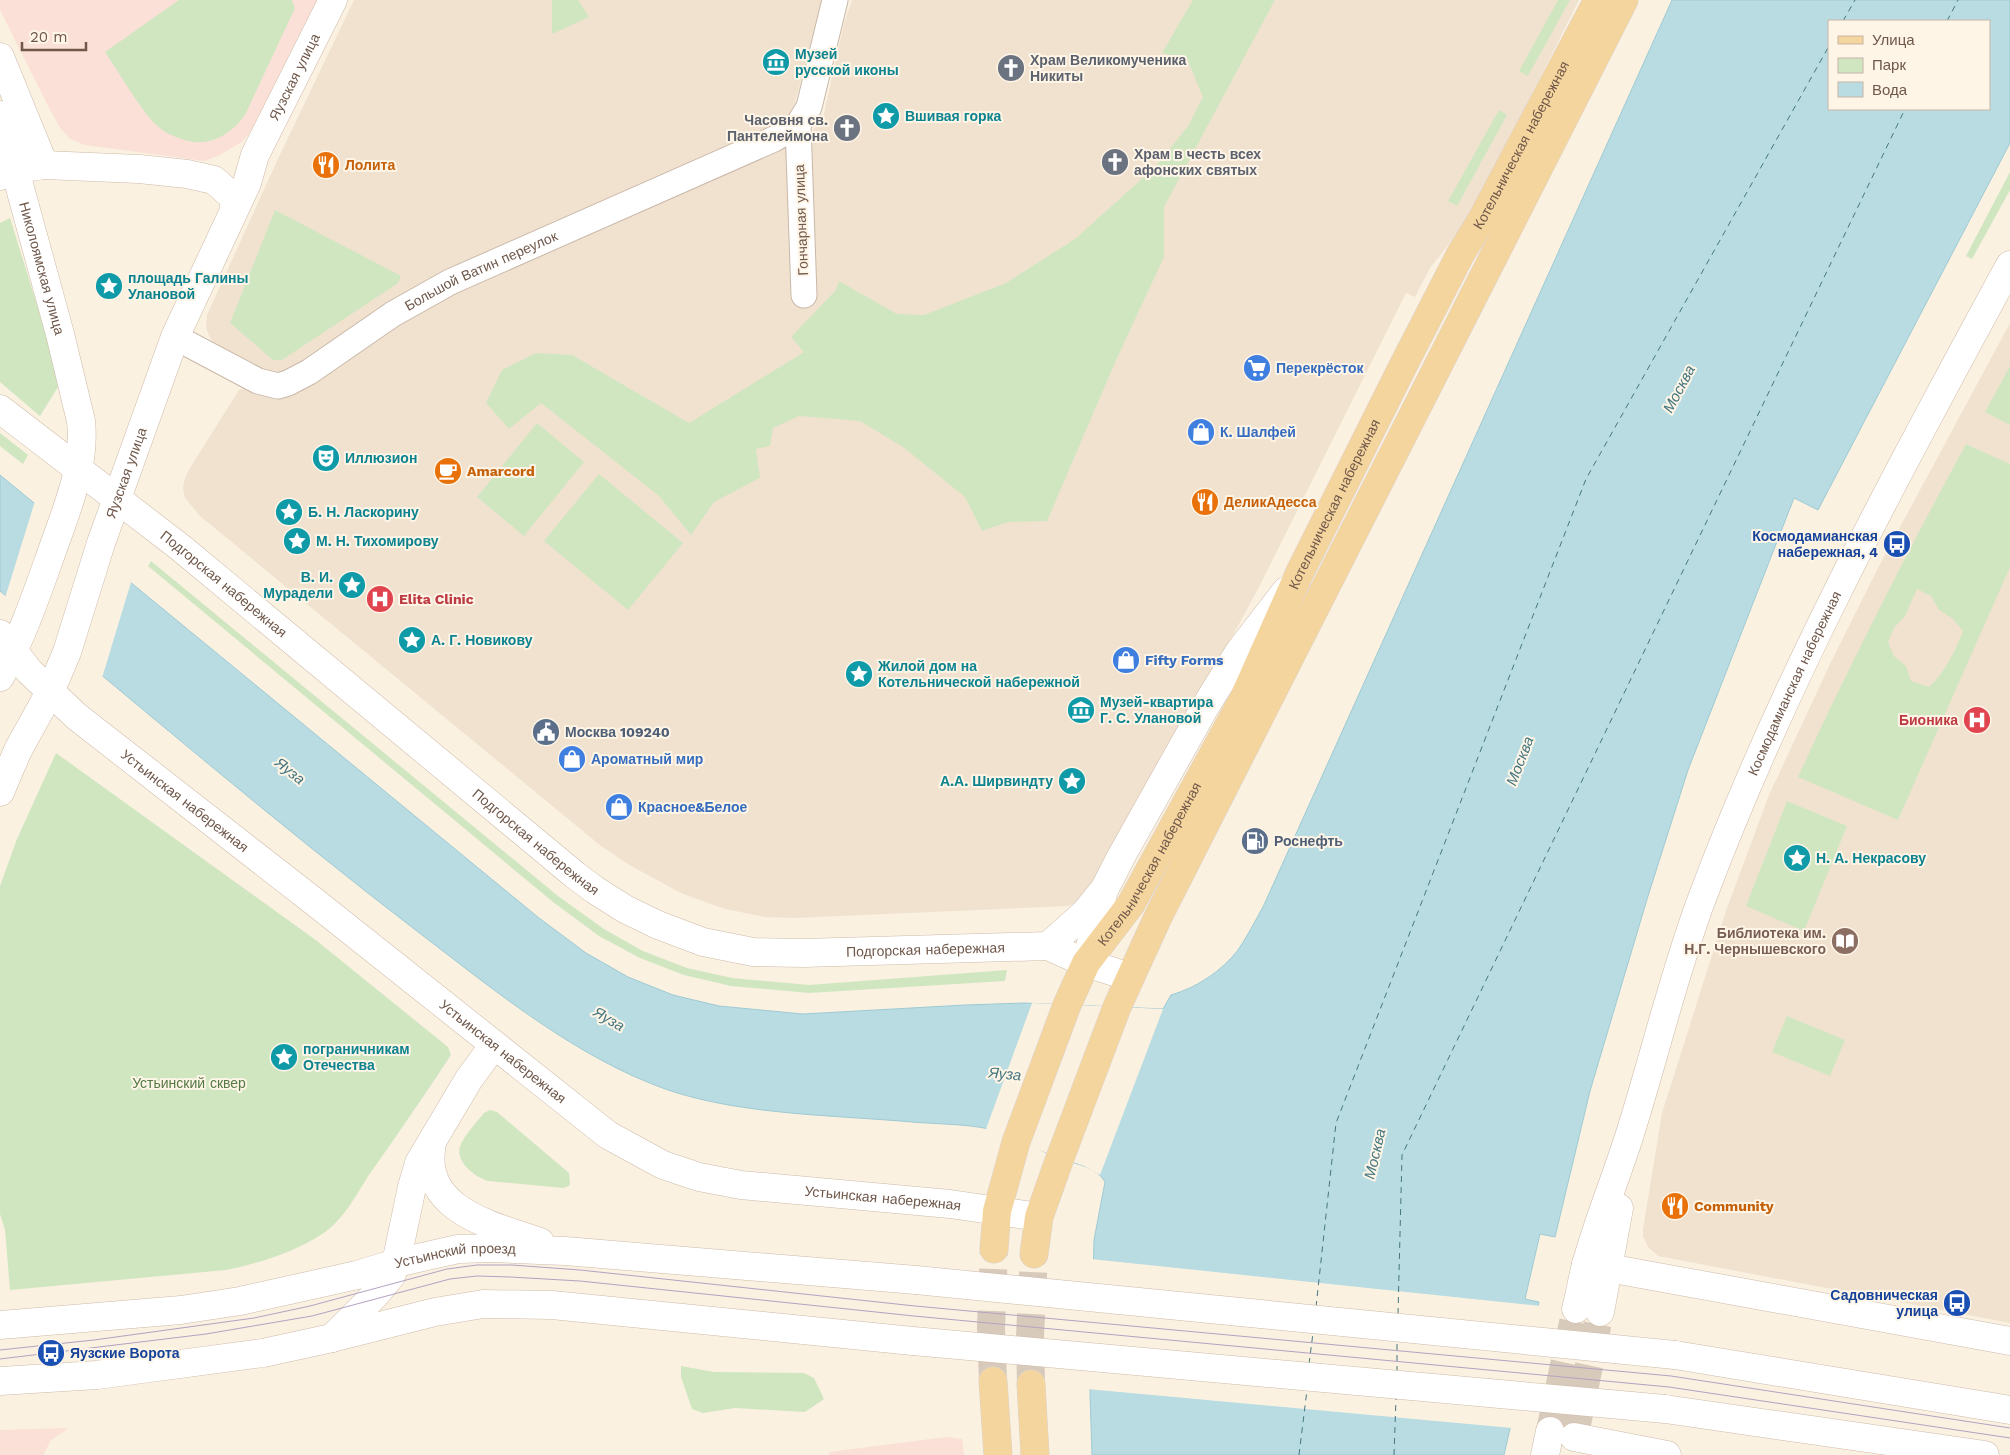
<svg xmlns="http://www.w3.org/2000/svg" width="2010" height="1455" viewBox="0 0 2010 1455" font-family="'Work Sans',sans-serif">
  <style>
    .residential { fill: #f1e2d0 }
    .commercial { fill: #fae0d6 }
    .green { fill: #d0e6c1; fill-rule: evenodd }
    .water { fill: #b8dce2; stroke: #9fcad3; fill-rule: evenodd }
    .pier { fill: #faf1e1 }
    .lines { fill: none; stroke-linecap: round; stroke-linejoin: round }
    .ferry { stroke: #467781; stroke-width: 1; stroke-dasharray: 6 5; stroke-linecap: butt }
    .secondary-tunnel { stroke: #d7cabb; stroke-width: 28; stroke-dasharray: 28 14; stroke-linecap: butt }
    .primary-tunnel { stroke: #d7cabb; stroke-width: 28; stroke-dasharray: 28 14; stroke-linecap: butt }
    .minor-casing { stroke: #c9b8a9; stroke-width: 27 }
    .secondary-casing { stroke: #cfbaa9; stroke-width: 29 }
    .primary-casing { stroke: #dad3d0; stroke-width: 29 }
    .minor { stroke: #fff; stroke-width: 25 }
    .secondary { stroke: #fff; stroke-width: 28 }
    .primary { stroke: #f5d59e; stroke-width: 28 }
    .tram { stroke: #b3a2c2; stroke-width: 1 }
    .secondary-bridge-casing { stroke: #cfbaa9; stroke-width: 29; stroke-linecap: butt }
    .secondary-bridge { stroke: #fff; stroke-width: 28 }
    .labels { text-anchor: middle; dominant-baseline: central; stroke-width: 4; stroke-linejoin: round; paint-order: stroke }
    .culture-label { font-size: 14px; font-weight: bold; fill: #0d838f; stroke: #fef5e7; text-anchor: start }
    .worship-label { font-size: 14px; font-weight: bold; fill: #5b616d; stroke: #fef5e7; text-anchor: start }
    .street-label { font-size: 14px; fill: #6f574a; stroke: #fef5e7 }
    .food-label { font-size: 14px; font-weight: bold; fill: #c56008; stroke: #fef5e7; text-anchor: start }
    .shop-label { font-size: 14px; font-weight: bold; fill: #366cbe; stroke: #fef5e7; text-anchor: start }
    .transit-label { font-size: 14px; font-weight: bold; fill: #164399; stroke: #fef5e7; text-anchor: end }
    .health-label { font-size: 14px; font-weight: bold; fill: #be3a42; stroke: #fef5e7; text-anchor: start }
    .service-label { font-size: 14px; font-weight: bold; fill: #4e5e75; stroke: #fef5e7; text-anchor: start }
    .education-label { font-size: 14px; font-weight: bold; fill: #785e54; stroke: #fef5e7; text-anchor: end }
    .park-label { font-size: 14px; fill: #557a46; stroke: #fef5e7 }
    .water-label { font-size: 15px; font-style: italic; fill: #467781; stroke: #fef5e7 }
  </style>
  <rect width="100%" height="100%" fill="#faf1e1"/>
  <g class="residential">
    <polygon points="354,0 822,0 795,103 791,112 780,124 291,371 275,377 215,345 209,336 206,327 207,315 277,161"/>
    <polygon points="852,0 1579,0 1471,216 1430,268 1415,297 1406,293 1261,583 1195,706 1102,869 1078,903 1067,906 794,918 765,917 725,909 683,894 631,866 601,846 200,516 185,498 183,488 185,478 190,468 239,390 247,387 255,388 426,301 805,139 823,118 844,23"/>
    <polygon points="2010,323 2010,1323 1658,1256 1648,1247 1643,1236 1643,1229 1662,1113 1727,908 1769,795 1831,662 1878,568"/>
  </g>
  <g class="commercial">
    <polygon points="0,0 319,0 257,123 242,142 220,155 205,161 85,145 70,139 60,128 47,104 0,10"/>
    <polygon points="69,1428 51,1440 43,1455 0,1455 0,1430"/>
    <polygon points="946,1437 962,1439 964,1455 829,1455 829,1452"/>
  </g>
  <g class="green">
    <path d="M179,0H292L295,8L245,115C229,137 206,149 179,138C169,135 161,130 153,122C137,104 120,74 105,52Z"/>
    <polygon points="552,0 578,0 589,17 552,34"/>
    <polygon points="1193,0 1275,0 1164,207 1164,257 1117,358 1047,521 1008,522 982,531 965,497 903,447 860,421 799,416 773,428 770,446 756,449 760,478 714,502 691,535 659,496 541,403 509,429 486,403 502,370 536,353 572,355 689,423 804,352 791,337 836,290 839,281 897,314 924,315 1006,283 1075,239 1155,167 1188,126 1203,97 1187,59 1162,53"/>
    <polygon points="1558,0 1570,0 1528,76 1519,71"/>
    <polygon points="1499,110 1507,115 1457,206 1448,201"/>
    <polygon points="2010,172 2010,190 1972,259 1966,256"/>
    <polygon points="275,210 401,276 398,283 282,360 273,360 230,323"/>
    <polygon points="10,218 61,382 40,416 0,382 0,223"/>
    <polygon points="2010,366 2010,425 1985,412"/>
    <polygon points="537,423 584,462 524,536 477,497"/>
    <polygon points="0,433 28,455 23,464 0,446"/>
    <path d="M1966,444L2010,464V567L1898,820L1798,777C1850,664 1906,554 1966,444ZM1917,589L1931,596L1939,610L1953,619L1963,631C1955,652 1945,672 1929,687L1911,681L1906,666L1894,656L1888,642L1894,628L1905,616Z"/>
    <polygon points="599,474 683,543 628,610 544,541"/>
    <polygon points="151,561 558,896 604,929 643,951 687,968 732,978 809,985 1007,970 1005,981 809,993 731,986 684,975 640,958 599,936 553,902 148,566"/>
    <path d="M56,753L317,941L448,1047L451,1055C424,1096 397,1135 369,1175C356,1195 343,1221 322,1234C293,1253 259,1263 226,1270L10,1290L5,1230L0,1214V886L17,839Z"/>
    <polygon points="1787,801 1847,826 1804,931 1746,906"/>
    <polygon points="1787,1016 1845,1040 1830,1076 1772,1052"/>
    <path d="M490,1110L497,1112L569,1173L570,1183L569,1186L563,1188L488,1181C474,1177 453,1160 461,1144C466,1133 477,1122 484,1113Z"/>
    <polygon points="681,1366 714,1372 804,1373 814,1378 824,1399 805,1412 735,1408 703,1413 692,1409 681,1377"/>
  </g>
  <path class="water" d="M1672,0H2010V143L1818,510L1794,498L1688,770L1648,896L1590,1091L1555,1237L1540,1234L1525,1299L1539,1302L1504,1455H1092L1090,1394L1094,1240L1105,1182C1097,1167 1076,1164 1061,1159C1037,1150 1014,1135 989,1129C967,1124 935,1124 912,1122C833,1115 742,1115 668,1090C577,1058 498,993 422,935C278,825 140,706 0,591V475L539,918L586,953L628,977L673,995L719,1006L803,1014L965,1005L1024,1003L1163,1009L1171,995C1196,988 1222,971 1238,950C1247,937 1255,921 1263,907ZM1829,21H1989V109H1829Z"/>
  <g class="pier">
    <polygon points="35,501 132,579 102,678 5,598"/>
    <polygon points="1032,1003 1163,1009 1100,1175 1084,1166 1016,1142 986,1129"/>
    <polygon points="1091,1259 1541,1306 1512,1428 1087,1389"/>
  </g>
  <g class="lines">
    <g class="ferry">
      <polyline points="1843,21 1855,0"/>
      <polyline points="1947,21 1958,0"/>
      <polyline points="1316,1307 1336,1123 1586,479 1829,46"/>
      <polyline points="1398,1314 1402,1155 1905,109"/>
      <polyline points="1309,1364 1313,1333"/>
      <polyline points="1397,1372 1397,1341"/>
      <polyline points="1299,1455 1307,1390"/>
      <polyline points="1394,1455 1396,1398"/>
    </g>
    <g class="secondary-tunnel">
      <polyline points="1550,1431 1576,1309"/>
      <polyline points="1575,1434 1600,1312"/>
    </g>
    <g class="primary-tunnel">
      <polyline points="993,1381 991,1328 994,1249"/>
      <polyline points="1031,1384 1030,1336 1034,1254"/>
    </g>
    <defs>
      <g id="minor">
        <polyline points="804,295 798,125 809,107 835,0"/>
        <path id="s1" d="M175,337L258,381L278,386L288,383L309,372L393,314L450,282L774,139L798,125"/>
      </g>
      <g id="secondary">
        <polyline points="0,57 44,165"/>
        <path id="s2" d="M0,115L60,334L81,421C86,466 66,511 51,554C36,596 22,637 0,677"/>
        <polyline points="0,176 14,169 44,165 139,169 187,174 214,180 232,196 235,207"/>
        <path id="s3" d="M0,409L181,548L575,875L595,890L625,909L658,925L703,942L753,952L803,953L1048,946L1086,963L1130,977"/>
        <path id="s4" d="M0,634L29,671L76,716L316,903L608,1135L663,1165L699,1177L741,1185L950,1204L1039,1217"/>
        <path id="s5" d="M0,792L18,750L50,692L67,652L101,543L175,337L247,183L255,155L333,0"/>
        <polyline points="1048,946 1085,913 1102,892"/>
        <polyline points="1086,963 1104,890 1122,855 1205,707 1239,652 1286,591"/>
        <path d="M432,1143C419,1210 491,1225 540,1242"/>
        <polyline points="1586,1264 2010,1341"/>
        <path id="s6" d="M1576,1309C1580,1295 1582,1279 1586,1265C1599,1217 1619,1171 1633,1124C1656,1050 1674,974 1701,901C1784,679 1897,473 2010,265"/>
        <polyline points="1600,1312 1619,1208"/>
        <path id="s7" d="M0,1325L181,1310L240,1301L357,1275L396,1263L458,1249L492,1248L565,1251L916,1280"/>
        <polyline points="332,1338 375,1295 391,1276 396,1263 412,1187 419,1163 469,1079 494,1045"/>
        <polyline points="1675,1355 2010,1410"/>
        <polyline points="0,1381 97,1375 263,1353 332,1338 435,1312 483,1304 552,1305 913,1341"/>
        <polyline points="1665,1409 1985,1455"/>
        <polyline points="1574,1437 1667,1455"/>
        <polyline points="1545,1455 1550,1431"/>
      </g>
      <g id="primary">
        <path id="s8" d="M994,1249L997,1211L1016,1142L1067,1005L1086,963L1131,904L1243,700L1300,572L1404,364L1460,255L1482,219L1598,0"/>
        <polyline points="1034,1254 1039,1217 1060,1158 1117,1007 1158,917 1624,0"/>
        <polyline points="993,1381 998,1455"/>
        <polyline points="1031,1384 1035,1455"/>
      </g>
    </defs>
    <use href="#minor" class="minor-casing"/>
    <use href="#secondary" class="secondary-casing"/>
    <use href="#primary" class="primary-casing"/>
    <use href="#minor" class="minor"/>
    <use href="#secondary" class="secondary"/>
    <use href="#primary" class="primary"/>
    <g class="tram">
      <polyline points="0,1350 94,1340 254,1318 310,1306 447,1269 477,1265 512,1265 580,1270 915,1306 1671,1376 2010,1428"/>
      <polyline points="0,1359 206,1334 312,1316 450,1279 477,1276 510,1277 580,1281 914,1316 1669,1387 2010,1438"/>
    </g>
    <defs>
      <g id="secondary-bridge">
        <polyline points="916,1280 1675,1355"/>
        <polyline points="913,1341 1665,1409"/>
      </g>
    </defs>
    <use href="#secondary-bridge" class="secondary-bridge-casing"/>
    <use href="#secondary-bridge" class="secondary-bridge"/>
  </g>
  <defs>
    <symbol id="museum-disc" viewBox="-11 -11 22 22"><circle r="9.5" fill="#0f9aa8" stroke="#fef5e7"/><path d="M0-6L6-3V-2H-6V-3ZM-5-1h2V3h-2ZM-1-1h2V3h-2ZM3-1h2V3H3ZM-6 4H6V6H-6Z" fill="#fff"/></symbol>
    <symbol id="church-disc" viewBox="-11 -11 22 22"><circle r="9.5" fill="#6b7280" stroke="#fef5e7"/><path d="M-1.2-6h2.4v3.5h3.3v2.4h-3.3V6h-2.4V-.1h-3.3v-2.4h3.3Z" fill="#fff"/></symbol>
    <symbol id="sight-disc" viewBox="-11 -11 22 22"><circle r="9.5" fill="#0f9aa8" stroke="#fef5e7"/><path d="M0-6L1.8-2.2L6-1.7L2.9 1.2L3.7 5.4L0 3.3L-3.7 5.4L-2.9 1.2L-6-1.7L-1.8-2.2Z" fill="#fff"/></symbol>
    <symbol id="restaurant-disc" viewBox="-11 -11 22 22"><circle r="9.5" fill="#e8710a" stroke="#fef5e7"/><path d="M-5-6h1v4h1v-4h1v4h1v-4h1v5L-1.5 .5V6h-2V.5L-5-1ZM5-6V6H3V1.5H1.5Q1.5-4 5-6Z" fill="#fff"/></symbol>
    <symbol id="supermarket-disc" viewBox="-11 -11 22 22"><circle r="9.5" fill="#3f7fe0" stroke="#fef5e7"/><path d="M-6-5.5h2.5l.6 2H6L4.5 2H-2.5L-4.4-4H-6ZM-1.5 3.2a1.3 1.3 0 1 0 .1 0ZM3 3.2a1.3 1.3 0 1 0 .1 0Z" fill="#fff"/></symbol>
    <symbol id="shop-disc" viewBox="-11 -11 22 22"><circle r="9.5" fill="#3f7fe0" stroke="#fef5e7"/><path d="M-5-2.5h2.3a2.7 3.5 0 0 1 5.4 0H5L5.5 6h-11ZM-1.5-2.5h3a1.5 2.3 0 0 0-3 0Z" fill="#fff"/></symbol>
    <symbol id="theatre-disc" viewBox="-11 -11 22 22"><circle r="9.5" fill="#0f9aa8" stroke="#fef5e7"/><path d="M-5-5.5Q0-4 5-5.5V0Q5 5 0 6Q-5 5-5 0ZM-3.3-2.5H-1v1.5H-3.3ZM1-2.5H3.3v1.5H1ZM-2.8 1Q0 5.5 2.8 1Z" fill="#fff"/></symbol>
    <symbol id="cafe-disc" viewBox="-11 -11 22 22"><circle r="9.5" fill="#e8710a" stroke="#fef5e7"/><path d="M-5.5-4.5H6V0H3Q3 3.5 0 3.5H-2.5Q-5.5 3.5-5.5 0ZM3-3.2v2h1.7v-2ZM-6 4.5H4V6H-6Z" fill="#fff"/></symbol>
    <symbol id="bus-disc" viewBox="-11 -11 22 22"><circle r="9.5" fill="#1a4fb4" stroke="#fef5e7"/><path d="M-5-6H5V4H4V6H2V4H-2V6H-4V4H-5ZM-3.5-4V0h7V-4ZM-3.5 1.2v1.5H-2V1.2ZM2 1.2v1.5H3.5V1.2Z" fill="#fff"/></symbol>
    <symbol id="hospital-disc" viewBox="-11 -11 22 22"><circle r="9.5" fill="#e0444e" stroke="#fef5e7"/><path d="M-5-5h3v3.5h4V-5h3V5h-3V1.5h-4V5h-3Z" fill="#fff"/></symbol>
    <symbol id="civic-disc" viewBox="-11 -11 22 22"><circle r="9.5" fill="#5c6f8a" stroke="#fef5e7"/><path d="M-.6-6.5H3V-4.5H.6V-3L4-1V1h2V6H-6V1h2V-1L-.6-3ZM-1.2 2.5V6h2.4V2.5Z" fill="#fff"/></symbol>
    <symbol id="fuel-disc" viewBox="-11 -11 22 22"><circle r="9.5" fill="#5c6f8a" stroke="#fef5e7"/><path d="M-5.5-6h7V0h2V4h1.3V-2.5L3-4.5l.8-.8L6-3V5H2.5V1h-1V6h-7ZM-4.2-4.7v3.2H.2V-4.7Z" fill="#fff"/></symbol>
    <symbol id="library-disc" viewBox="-11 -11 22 22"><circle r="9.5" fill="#8d6e63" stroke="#fef5e7"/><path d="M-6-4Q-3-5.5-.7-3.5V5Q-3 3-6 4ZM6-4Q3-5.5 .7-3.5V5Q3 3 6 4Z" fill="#fff"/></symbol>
  </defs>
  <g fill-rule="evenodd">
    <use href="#museum-disc" x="760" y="46" width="32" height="32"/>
    <use href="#church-disc" x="995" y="52" width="32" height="32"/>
    <use href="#sight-disc" x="870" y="100" width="32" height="32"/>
    <use href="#church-disc" x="831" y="112" width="32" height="32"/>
    <use href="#church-disc" x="1099" y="146" width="32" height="32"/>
    <use href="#restaurant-disc" x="310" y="149" width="32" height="32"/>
    <use href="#sight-disc" x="93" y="270" width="32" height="32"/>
    <use href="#supermarket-disc" x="1241" y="352" width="32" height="32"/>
    <use href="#shop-disc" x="1185" y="416" width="32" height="32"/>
    <use href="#theatre-disc" x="310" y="442" width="32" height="32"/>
    <use href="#cafe-disc" x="432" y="455" width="32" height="32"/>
    <use href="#restaurant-disc" x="1189" y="486" width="32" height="32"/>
    <use href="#sight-disc" x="273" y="496" width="32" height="32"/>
    <use href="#sight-disc" x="281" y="525" width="32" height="32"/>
    <use href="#bus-disc" x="1881" y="528" width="32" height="32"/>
    <use href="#sight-disc" x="336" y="569" width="32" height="32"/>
    <use href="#hospital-disc" x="364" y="583" width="32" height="32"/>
    <use href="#sight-disc" x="396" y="624" width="32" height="32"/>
    <use href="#shop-disc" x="1110" y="644" width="32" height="32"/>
    <use href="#sight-disc" x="843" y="658" width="32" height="32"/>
    <use href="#museum-disc" x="1065" y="694" width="32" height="32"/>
    <use href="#hospital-disc" x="1961" y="704" width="32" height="32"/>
    <use href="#civic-disc" x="530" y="716" width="32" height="32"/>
    <use href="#shop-disc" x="556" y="743" width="32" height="32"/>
    <use href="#sight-disc" x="1056" y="765" width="32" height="32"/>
    <use href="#shop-disc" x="603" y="791" width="32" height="32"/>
    <use href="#fuel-disc" x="1239" y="825" width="32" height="32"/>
    <use href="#sight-disc" x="1781" y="842" width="32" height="32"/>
    <use href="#library-disc" x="1829" y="925" width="32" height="32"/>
    <use href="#sight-disc" x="268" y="1041" width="32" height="32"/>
    <use href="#restaurant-disc" x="1659" y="1190" width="32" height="32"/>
    <use href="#bus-disc" x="1941" y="1287" width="32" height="32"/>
    <use href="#bus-disc" x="35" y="1337" width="32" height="32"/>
  </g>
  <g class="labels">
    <g class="culture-label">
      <text x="795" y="54">Музей<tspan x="795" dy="16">русской иконы</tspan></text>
      <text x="905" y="116">Вшивая горка</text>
      <text x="128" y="278">площадь Галины<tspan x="128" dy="16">Улановой</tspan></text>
      <text x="345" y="458">Иллюзион</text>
      <text x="308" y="512">Б. Н. Ласкорину</text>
      <text x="316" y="541">М. Н. Тихомирову</text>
      <text x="333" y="577" text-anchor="end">В. И.<tspan x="333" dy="16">Мурадели</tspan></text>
      <text x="431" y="640">А. Г. Новикову</text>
      <text x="878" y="666">Жилой дом на<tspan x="878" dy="16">Котельнической набережной</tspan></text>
      <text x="1100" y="702">Музей-квартира<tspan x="1100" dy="16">Г. С. Улановой</tspan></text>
      <text x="1053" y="781" text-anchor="end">А.А. Ширвиндту</text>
      <text x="1816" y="858">Н. А. Некрасову</text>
      <text x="303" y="1049">пограничникам<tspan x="303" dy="16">Отечества</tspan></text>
    </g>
    <g class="worship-label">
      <text x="1030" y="60">Храм Великомученика<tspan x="1030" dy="16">Никиты</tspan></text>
      <text x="828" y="120" text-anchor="end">Часовня св.<tspan x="828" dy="16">Пантелеймона</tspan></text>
      <text x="1134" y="154">Храм в честь всех<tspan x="1134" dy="16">афонских святых</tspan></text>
    </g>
    <g class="street-label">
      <text stroke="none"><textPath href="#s5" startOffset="775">Яузская улица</textPath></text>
      <text stroke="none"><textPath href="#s8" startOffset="1230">Котельническая набережная</textPath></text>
      <text transform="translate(801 220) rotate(-92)">Гончарная улица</text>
      <text stroke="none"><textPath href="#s2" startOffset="159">Николоямская улица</textPath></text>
      <text stroke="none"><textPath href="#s1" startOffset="349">Большой Ватин переулок</textPath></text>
      <text stroke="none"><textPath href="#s5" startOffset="344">Яузская улица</textPath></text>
      <text stroke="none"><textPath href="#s8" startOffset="825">Котельническая набережная</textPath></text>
      <text stroke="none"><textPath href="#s3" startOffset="284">Подгорская набережная</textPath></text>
      <text stroke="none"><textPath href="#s6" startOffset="664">Космодамианская набережная</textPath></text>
      <text stroke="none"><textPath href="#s4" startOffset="250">Устьинская набережная</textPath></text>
      <text stroke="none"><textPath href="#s3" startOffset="689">Подгорская набережная</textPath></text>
      <text stroke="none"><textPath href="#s8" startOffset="420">Котельническая набережная</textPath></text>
      <text stroke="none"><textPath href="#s3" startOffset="1109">Подгорская набережная</textPath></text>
      <text stroke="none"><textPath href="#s4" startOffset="655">Устьинская набережная</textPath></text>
      <text stroke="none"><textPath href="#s4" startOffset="1075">Устьинская набережная</textPath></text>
      <text stroke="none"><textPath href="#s7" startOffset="462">Устьинский проезд</textPath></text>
    </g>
    <g class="food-label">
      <text x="345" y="165">Лолита</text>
      <text x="467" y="471">Amarcord</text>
      <text x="1224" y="502">ДеликАдесса</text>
      <text x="1694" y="1206">Community</text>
    </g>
    <g class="shop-label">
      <text x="1276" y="368">Перекрёсток</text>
      <text x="1220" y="432">К. Шалфей</text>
      <text x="1145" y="660">Fifty Forms</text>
      <text x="591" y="759">Ароматный мир</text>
      <text x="638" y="807">Красное&amp;Белое</text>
    </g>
    <g class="transit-label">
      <text x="1878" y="536">Космодамианская<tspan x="1878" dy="16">набережная, 4</tspan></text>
      <text x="1938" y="1295">Садовническая<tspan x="1938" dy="16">улица</tspan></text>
      <text x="70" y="1353" text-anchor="start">Яузские Ворота</text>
    </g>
    <g class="health-label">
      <text x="399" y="599">Elita Clinic</text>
      <text x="1958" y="720" text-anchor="end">Бионика</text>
    </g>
    <g class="service-label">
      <text x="565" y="732">Москва 109240</text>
      <text x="1274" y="841">Роснефть</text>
    </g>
    <g class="education-label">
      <text x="1826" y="933">Библиотека им.<tspan x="1826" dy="16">Н.Г. Чернышевского</tspan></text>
    </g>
    <g class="park-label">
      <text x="189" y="1083">Устьинский сквер</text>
    </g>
    <g class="water-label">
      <text transform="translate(1679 389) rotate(-62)">Москва</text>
      <text transform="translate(1520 761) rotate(-69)">Москва</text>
      <text transform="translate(290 771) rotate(39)">Яуза</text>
      <text transform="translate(609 1019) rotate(30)">Яуза</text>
      <text transform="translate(1005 1074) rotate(5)">Яуза</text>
      <text transform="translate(1375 1154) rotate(-77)">Москва</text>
    </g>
  </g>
  <rect x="1828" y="20" width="162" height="90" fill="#fef5e7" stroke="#c5b6a8"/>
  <rect x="1838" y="36" width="25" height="8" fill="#f5d59e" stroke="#c5b6a8"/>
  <text x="1872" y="45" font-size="15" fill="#6f574a">Улица</text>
  <rect x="1838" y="58" width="25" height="15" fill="#d0e6c1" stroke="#c5b6a8"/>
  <text x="1872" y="70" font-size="15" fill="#6f574a">Парк</text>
  <rect x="1838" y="82" width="25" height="15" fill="#b8dce2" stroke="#c5b6a8"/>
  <text x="1872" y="95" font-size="15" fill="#6f574a">Вода</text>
  <path d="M22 42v8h64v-8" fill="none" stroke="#6f574a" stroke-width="2.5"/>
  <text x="30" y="42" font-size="15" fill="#6f574a" stroke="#fef5e7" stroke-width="4" paint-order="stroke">20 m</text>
</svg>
